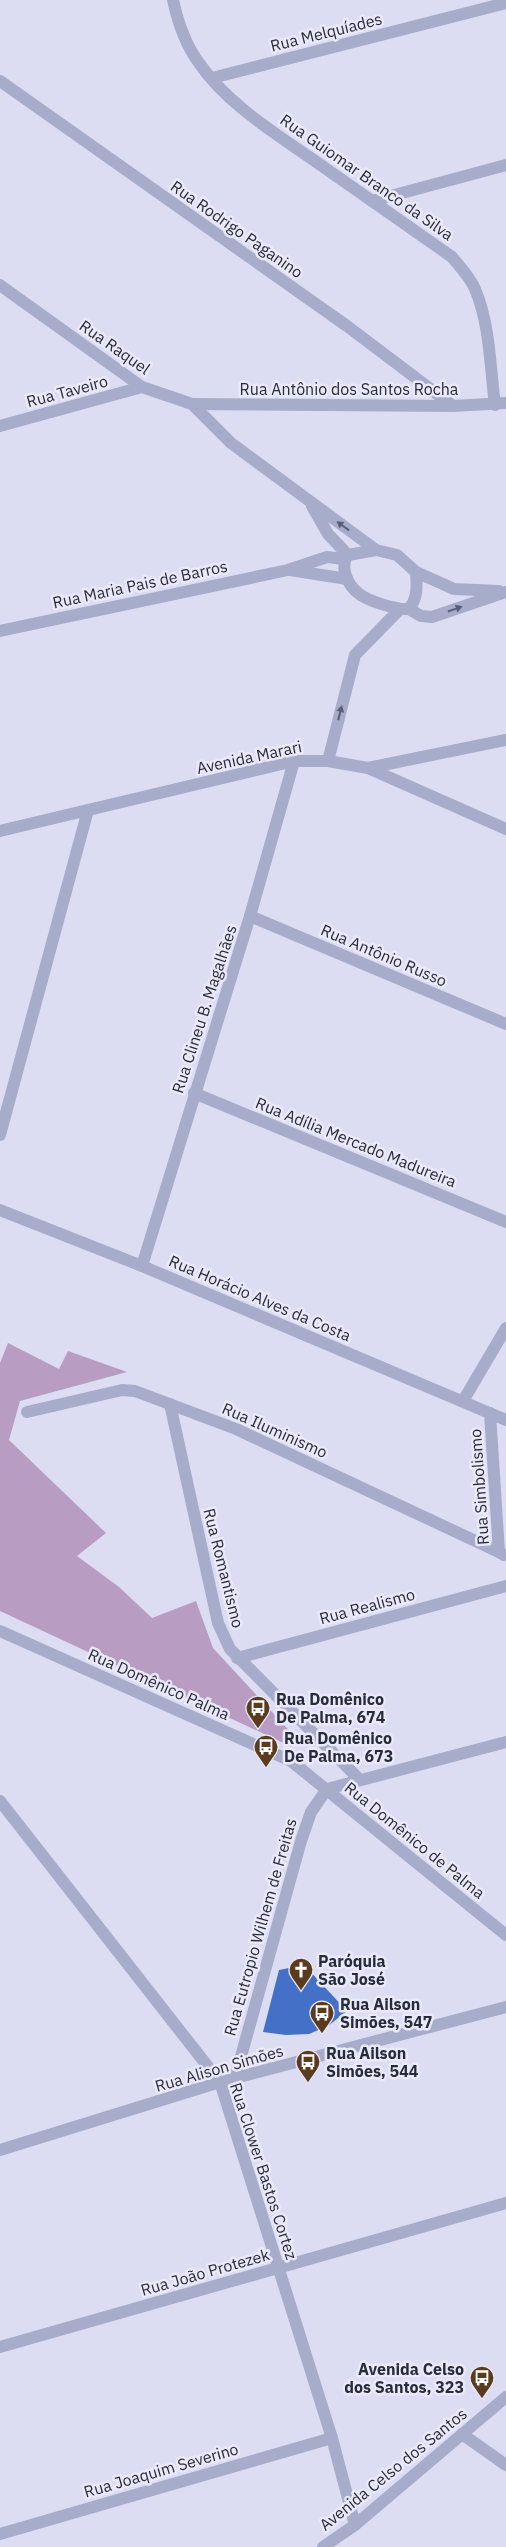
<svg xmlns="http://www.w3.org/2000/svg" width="506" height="2547" viewBox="0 0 506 2547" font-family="'IBM Plex Sans',sans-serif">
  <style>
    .green { fill: #b99cc2 }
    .building { fill: #4570c8 }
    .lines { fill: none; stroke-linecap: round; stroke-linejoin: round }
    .street { stroke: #a8accb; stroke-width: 12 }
    .oneway { fill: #5b5f73 }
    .labels { text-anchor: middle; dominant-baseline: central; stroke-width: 5; stroke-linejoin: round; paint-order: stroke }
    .street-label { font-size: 16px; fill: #282c38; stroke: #e9e9fa }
    .poi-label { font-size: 16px; font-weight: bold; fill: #282c38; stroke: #e9e9fa; text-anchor: start }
  </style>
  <rect width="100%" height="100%" fill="#dcddf3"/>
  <polygon class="green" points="8,1343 59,1369 68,1351 127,1372 20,1401 9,1440 106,1533 77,1556 119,1587 152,1618 196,1601 213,1648 297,1739 292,1747 0,1611 0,1363"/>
  <polygon class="building" points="304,1965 347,2011 328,2026 309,2034 286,2035 263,2032 279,1970"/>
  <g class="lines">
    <g class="street">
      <path d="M173,0C178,23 185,44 199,63C227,104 275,133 315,161C360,193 406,225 452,257C460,267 470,277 475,289C490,324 490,367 495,405"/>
      <polyline points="212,78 506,3"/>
      <polyline points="0,81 347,326 453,406"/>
      <polyline points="372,201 506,165"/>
      <polyline points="0,285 142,387 192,404 231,443 376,550"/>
      <polyline points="192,404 453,406 506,403"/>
      <polyline points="0,426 142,387"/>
      <polyline points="312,506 328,534 348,555"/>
      <path d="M376,550L397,555L416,572C417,585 418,598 409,609C397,610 367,601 358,593C348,585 339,567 348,555Z"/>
      <polyline points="290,570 347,579"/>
      <polyline points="416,572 454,589 499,591"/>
      <polyline points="409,609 421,616 432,617 506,592"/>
      <polyline points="0,631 288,570 327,557 344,559"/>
      <polyline points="328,761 355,655 400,609"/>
      <polyline points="368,768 506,829"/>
      <polyline points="0,831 294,761 328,761 368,768 506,740"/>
      <polyline points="250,916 506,1024"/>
      <polyline points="194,1093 506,1222"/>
      <polyline points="0,1135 88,810"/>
      <polyline points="0,1210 142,1266 506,1420"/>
      <polyline points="142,1266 250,916 294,761"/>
      <polyline points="463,1401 506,1328"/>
      <polyline points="170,1404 218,1623 230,1649 359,1779"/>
      <polyline points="27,1412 122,1390 135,1391 236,1429 499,1552"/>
      <polyline points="490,1413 499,1552 504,1555"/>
      <polyline points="0,1631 291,1761 506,1935"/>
      <polyline points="237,1658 506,1586"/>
      <polyline points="327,1789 506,1742"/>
      <polyline points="0,1801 220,2082 332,2438 355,2525"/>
      <polyline points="235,2078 301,1841 311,1812 327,1789"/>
      <polyline points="0,2150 220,2082 506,2007"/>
      <polyline points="0,2347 506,2203"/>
      <polyline points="462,2434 506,2465"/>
      <polyline points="0,2534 332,2438"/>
      <polyline points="323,2547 355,2525 506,2397"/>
    </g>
  </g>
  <defs><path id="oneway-solid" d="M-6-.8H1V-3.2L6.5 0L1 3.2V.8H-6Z" transform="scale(1.25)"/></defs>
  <g class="oneway">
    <use href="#oneway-solid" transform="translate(343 526) rotate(-144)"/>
    <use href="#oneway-solid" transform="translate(455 609) rotate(-19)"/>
    <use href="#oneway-solid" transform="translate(340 713) rotate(-76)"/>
  </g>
  <defs>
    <symbol id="bus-pin" viewBox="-11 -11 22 30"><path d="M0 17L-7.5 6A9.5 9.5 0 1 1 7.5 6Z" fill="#5a3b1d" stroke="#e9e9fa"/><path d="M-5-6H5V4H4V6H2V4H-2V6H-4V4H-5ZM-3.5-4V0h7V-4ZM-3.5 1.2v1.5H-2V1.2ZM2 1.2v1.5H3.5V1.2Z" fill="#fff"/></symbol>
    <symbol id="church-pin" viewBox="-11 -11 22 30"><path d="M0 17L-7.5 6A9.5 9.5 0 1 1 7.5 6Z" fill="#5a3b1d" stroke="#e9e9fa"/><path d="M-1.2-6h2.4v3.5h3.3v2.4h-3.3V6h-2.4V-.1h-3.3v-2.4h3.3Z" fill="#fff"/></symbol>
  </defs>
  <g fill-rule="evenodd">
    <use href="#bus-pin" x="244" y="1694" width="28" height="38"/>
    <use href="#bus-pin" x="252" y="1733" width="28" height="38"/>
    <use href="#church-pin" x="287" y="1956" width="28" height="38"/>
    <use href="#bus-pin" x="308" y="1999" width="28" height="38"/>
    <use href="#bus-pin" x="294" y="2048" width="28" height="38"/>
    <use href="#bus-pin" x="468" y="2364" width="28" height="38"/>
  </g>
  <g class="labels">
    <g class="street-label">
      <text transform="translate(326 32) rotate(-14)">Rua Melquíades</text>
      <text transform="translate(367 177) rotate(35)">Rua Guiomar Branco da Silva</text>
      <text transform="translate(237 229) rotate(35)">Rua Rodrigo Paganino</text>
      <text transform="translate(115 347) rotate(35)">Rua Raquel</text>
      <text x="349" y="389">Rua Antônio dos Santos Rocha</text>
      <text transform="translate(67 391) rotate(-15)">Rua Taveiro</text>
      <text transform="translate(140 584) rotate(-12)">Rua Maria Pais de Barros</text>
      <text transform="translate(249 757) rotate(-12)">Avenida Marari</text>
      <text transform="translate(384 955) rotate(23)">Rua Antônio Russo</text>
      <text transform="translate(204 1009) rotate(-72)">Rua Clineu B. Magalhães</text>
      <text transform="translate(356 1142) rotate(22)">Rua Adília Mercado Madureira</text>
      <text transform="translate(260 1298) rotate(23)">Rua Horácio Alves da Costa</text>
      <text transform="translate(275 1430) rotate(24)">Rua Iluminismo</text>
      <text transform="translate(479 1487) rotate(-94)">Rua Simbolismo</text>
      <text transform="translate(224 1568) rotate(76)">Rua Romantismo</text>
      <text transform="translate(367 1606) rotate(-15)">Rua Realismo</text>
      <text transform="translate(159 1684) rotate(24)">Rua Domênico Palma</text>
      <text transform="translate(415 1840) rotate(39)">Rua Domênico de Palma</text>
      <text transform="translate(260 1927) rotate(-74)">Rua Eutropio Wilhem de Freitas</text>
      <text transform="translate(219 2068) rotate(-16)">Rua Alison Simões</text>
      <text transform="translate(264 2171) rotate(72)">Rua Clower Bastos Cortez</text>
      <text transform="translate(205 2272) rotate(-16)">Rua João Protezek</text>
      <text transform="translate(393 2469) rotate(-39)">Avenida Celso dos Santos</text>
      <text transform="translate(161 2470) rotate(-16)">Rua Joaquim Severino</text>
    </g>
    <g class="poi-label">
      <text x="276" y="1699">Rua Domênico<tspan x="276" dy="18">De Palma, 674</tspan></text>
      <text x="284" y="1738">Rua Domênico<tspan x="284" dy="18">De Palma, 673</tspan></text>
      <text x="318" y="1961">Paróquia<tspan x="318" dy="18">São José</tspan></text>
      <text x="340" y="2004">Rua Ailson<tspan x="340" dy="18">Simões, 547</tspan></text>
      <text x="326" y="2053">Rua Ailson<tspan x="326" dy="18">Simões, 544</tspan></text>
      <text x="464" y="2369" text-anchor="end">Avenida Celso<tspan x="464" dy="18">dos Santos, 323</tspan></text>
    </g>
  </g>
</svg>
